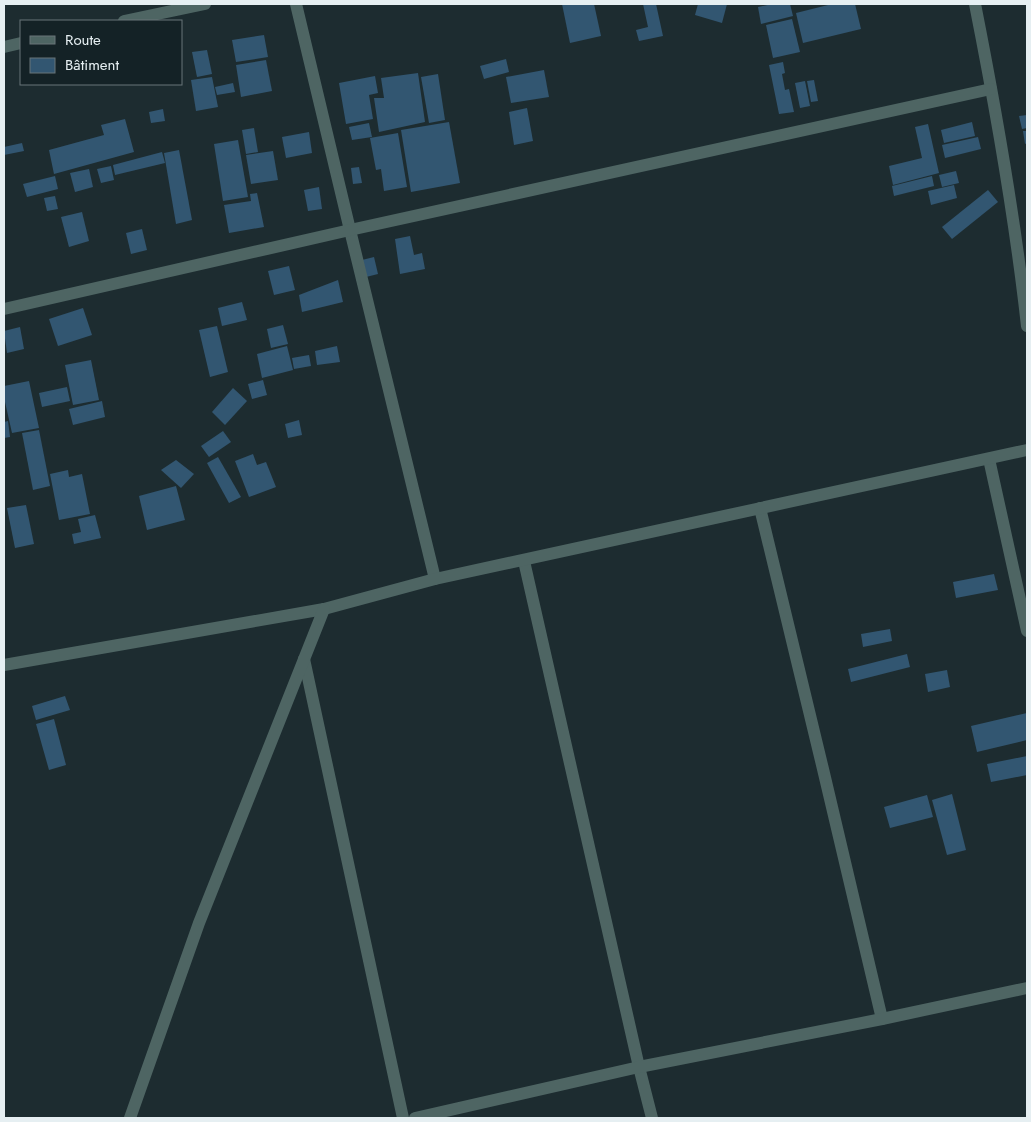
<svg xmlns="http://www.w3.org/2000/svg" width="1031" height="1122" viewBox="0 0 1031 1122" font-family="Jost,sans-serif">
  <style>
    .building { fill: #325671 }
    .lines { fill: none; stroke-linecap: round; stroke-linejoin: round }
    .minor { stroke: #4e6563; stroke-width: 12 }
    .tertiary { stroke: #4e6563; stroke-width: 12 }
  </style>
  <rect width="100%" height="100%" fill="#1d2c30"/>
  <g class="building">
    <polygon points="562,4 594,4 601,36 570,43"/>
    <polygon points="643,4 656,4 663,36 639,41 636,30 648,27"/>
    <polygon points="698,4 727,4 722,23 695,15"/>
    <polygon points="772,4 790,4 793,16 761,24 758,7"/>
    <polygon points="832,4 855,4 861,29 803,43 796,13"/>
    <polygon points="792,19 800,52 773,58 766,25"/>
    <polygon points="264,35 268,57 236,62 232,40"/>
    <polygon points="207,50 212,74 197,77 192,52"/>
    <polygon points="506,59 509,72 484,79 480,66"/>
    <polygon points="266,60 272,91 241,97 236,65"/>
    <polygon points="783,62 785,73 782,74 785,90 789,89 794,112 779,114 769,65"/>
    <polygon points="544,70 549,97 511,103 506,77"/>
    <polygon points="418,73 425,122 379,132 374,98 384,98 381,78"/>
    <polygon points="438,74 445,120 429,123 421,77"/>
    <polygon points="375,76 378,93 369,95 373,119 346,124 339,83"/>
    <polygon points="212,77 218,107 196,111 191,80"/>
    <polygon points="814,80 818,101 811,102 807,81"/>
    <polygon points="805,81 810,106 800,108 795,83"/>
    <polygon points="233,83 235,92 217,95 215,87"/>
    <polygon points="527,108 533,141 514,145 509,112"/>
    <polygon points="163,109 165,121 151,123 149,112"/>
    <polygon points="1027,115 1027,128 1022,129 1019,116"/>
    <polygon points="125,119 134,152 54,174 49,150 104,135 101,125"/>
    <polygon points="449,122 460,183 411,192 401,130"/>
    <polygon points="972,122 975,136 944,143 941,130"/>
    <polygon points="369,123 372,137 352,140 349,127"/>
    <polygon points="928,124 939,173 893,185 889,166 922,158 915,127"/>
    <polygon points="254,128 258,152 246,154 242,130"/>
    <polygon points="1023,131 1027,131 1027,143 1025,144"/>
    <polygon points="309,132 312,153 286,158 282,137"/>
    <polygon points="398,133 407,187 384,191 381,169 376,170 370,138"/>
    <polygon points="978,137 981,149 945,158 942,145"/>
    <polygon points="238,140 248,197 223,201 214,144"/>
    <polygon points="22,143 24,151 4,155 4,147"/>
    <polygon points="179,150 192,220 176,224 164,153"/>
    <polygon points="273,151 278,180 251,184 246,155"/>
    <polygon points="162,152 165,163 115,175 113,165"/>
    <polygon points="111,166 114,180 101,183 97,169"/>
    <polygon points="359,167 362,183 353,184 351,168"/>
    <polygon points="89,169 93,187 75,192 70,173"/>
    <polygon points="956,171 959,183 942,187 939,175"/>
    <polygon points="55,176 58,189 27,197 23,184"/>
    <polygon points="932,176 934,186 894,196 892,186"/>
    <polygon points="954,185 957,198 931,205 928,191"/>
    <polygon points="319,187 322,209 308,211 304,190"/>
    <polygon points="988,190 998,202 952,239 942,227"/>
    <polygon points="257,193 264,227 229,233 224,205 251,201 250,194"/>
    <polygon points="55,196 58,209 47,211 44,198"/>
    <polygon points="82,212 89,241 69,247 61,217"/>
    <polygon points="142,229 147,250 131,254 126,233"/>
    <polygon points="410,236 414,255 422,253 425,269 400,274 395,239"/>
    <polygon points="374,257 378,274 362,278 358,261"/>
    <polygon points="289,266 295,290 274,295 268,271"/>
    <polygon points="338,280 343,302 302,312 299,295"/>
    <polygon points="242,302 247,320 222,326 218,308"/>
    <polygon points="83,308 92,335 58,346 49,319"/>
    <polygon points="283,325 288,344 271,348 267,329"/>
    <polygon points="217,326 228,372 210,377 199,330"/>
    <polygon points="20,327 24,349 7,353 4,331"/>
    <polygon points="287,346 293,370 262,378 257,354"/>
    <polygon points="337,346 340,362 317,365 315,351"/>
    <polygon points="309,355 311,366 294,369 292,358"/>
    <polygon points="91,360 99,400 73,405 65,365"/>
    <polygon points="263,380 267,395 252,399 248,384"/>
    <polygon points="29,381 39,428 12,433 5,402 4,403 4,386"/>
    <polygon points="67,387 70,401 42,407 39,393"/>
    <polygon points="233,388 247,401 225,425 212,412"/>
    <polygon points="102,401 105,417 73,425 69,409"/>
    <polygon points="299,420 302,435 288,438 285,424"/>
    <polygon points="8,421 10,437 4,438 4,422"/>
    <polygon points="39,430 50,486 33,490 22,433"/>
    <polygon points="223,431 231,442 209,457 201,446"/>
    <polygon points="253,454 257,465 266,462 276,487 249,497 235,461"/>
    <polygon points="218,457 241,497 229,503 207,463"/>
    <polygon points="176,460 194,474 181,488 161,470"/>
    <polygon points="68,470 69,477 82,474 90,514 59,520 50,474"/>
    <polygon points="176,486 185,520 147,530 139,496"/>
    <polygon points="26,505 34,544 15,548 7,508"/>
    <polygon points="95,515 101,538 74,544 72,534 81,532 78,519"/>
    <polygon points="994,574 998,590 956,598 953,582"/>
    <polygon points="890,629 892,641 863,647 861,634"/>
    <polygon points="907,654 910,667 851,682 848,669"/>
    <polygon points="947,670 950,687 928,692 925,674"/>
    <polygon points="65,696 70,710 36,720 32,706"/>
    <polygon points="1027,713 1027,740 977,752 971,726"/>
    <polygon points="54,719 66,765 49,770 36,724"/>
    <polygon points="1027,756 1027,775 991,782 987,764"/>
    <polygon points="952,794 966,850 947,855 932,800"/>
    <polygon points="927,795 933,817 890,828 884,807"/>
  </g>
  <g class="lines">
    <g class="minor">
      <polyline points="296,4 350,230 435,579"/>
      <path d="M975,4C996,110 1015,218 1027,326"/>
      <polyline points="124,21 205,4"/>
      <polyline points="4,47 21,43"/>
      <polyline points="4,309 350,230 991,89"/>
      <polyline points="989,459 1027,631"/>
      <polyline points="760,508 823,769 882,1019"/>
      <polyline points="524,561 639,1067 652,1118"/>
      <polyline points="304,659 403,1118"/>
      <polyline points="4,665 324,609 435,579 1027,450"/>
      <polyline points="130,1118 199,923 324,609"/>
    </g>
    <polyline class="tertiary" points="415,1118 639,1067 882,1019 1027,988"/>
  </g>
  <rect width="1031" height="1122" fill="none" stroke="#e6eff2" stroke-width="10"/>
  <rect x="20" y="20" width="162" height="65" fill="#142226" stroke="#687478"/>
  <rect x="30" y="36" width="25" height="8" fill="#4e6563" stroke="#687478"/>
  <text x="65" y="45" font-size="15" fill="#e6eff2">Route</text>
  <rect x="30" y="58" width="25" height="15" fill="#325671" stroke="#687478"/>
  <text x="65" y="70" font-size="15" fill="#e6eff2">Bâtiment</text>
</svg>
